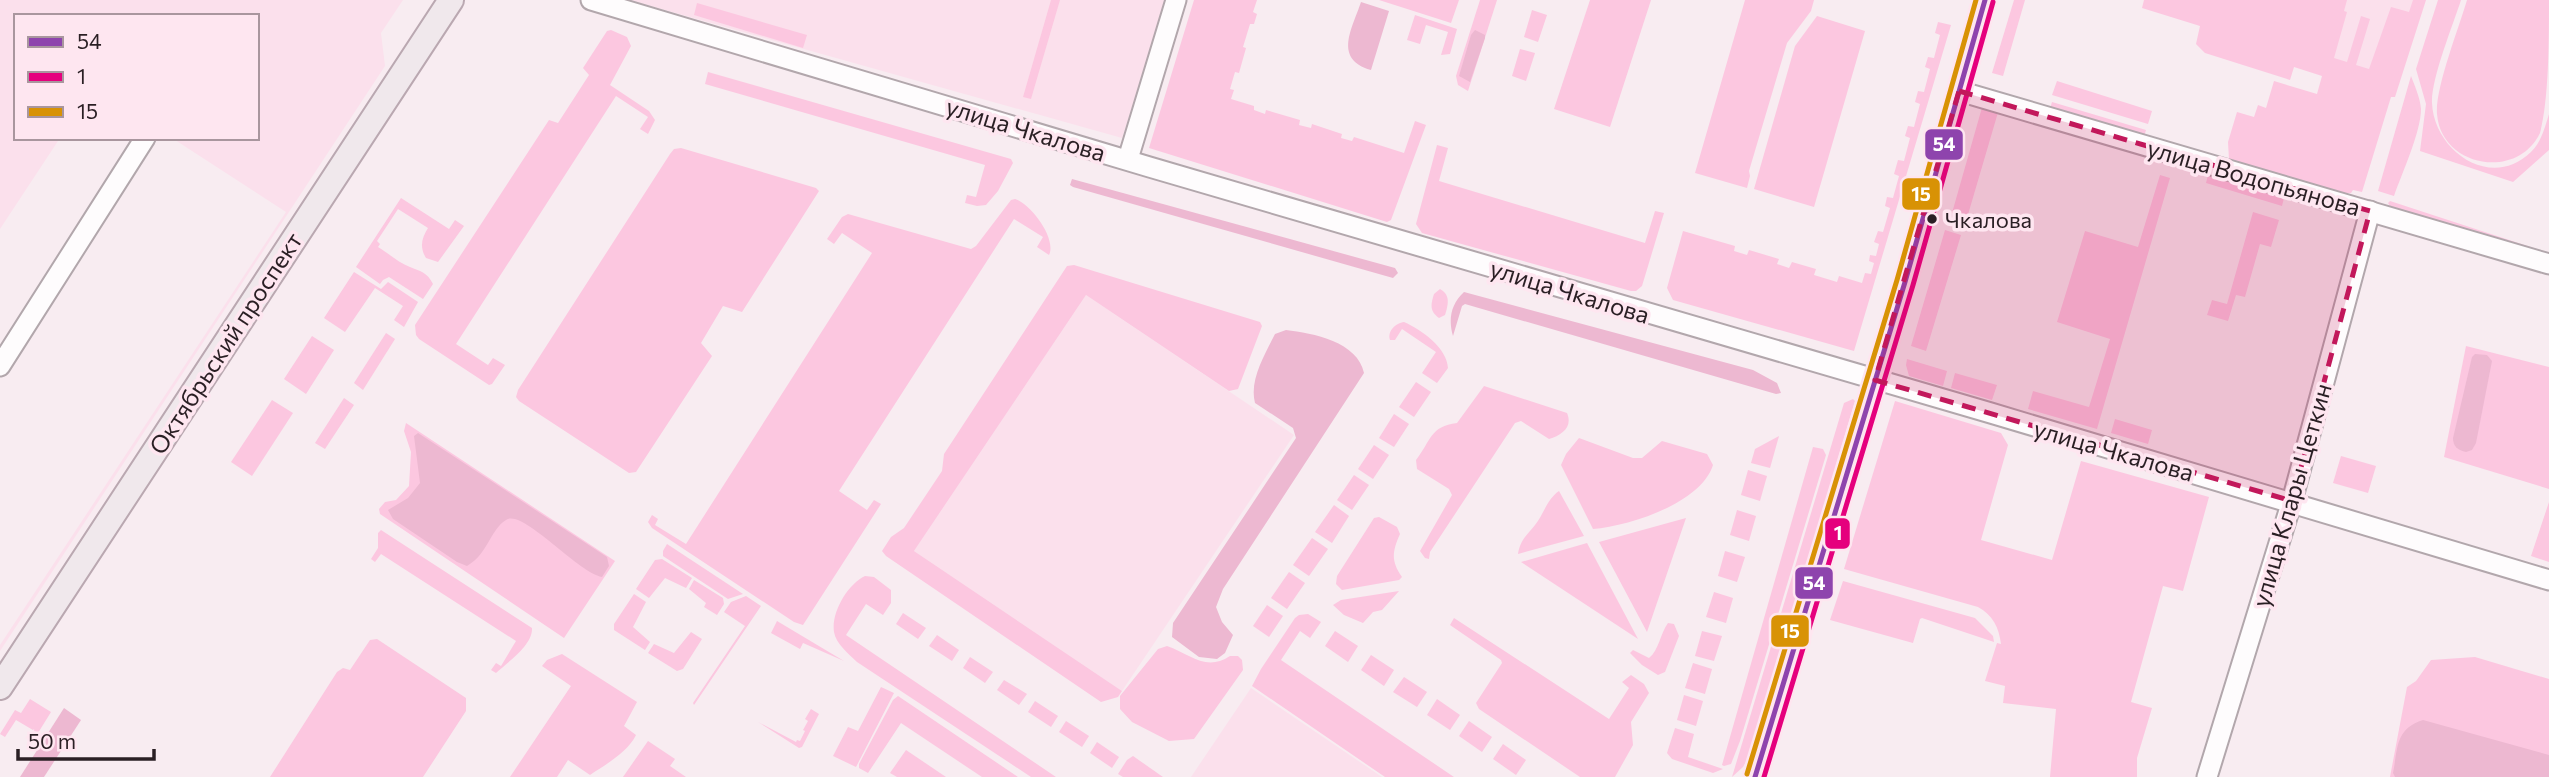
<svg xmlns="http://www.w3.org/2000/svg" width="2549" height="777" viewBox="0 0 2549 777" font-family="Commissioner,sans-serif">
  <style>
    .built { fill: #fbe0ec }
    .green { fill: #fcc7e0 }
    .forest { fill: #edb8d1 }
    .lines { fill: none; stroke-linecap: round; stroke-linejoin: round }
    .minor-casing { stroke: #b2a7ac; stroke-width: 23 }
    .major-casing { stroke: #baa8b1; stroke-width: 28 }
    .minor { stroke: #fefcfd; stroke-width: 19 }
    .major { stroke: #f0e8ec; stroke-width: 24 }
    .bus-1-casing { stroke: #fee6f0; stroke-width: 10 }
    .bus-2-casing { stroke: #fee6f0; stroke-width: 10 }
    .bus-3-casing { stroke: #fee6f0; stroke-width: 10 }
    .bus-1 { stroke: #8e44ad; stroke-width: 5 }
    .bus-2 { stroke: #e5007d; stroke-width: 5 }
    .bus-3 { stroke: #d89205; stroke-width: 5 }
    .marked { fill: #c2185b; fill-opacity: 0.2; stroke: #c2185b; stroke-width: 5; stroke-dasharray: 14 9; stroke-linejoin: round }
    .bus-dot { fill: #2a1f24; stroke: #fee6f0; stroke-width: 2.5 }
    .labels { text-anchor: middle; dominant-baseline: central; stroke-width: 7; stroke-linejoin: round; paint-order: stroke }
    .bus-label { font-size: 22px; fill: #2a1f24; stroke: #fee6f0; text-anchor: start }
    .street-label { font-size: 24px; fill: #2a1f24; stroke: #fee6f0 }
    .line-badge { stroke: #fee6f0; stroke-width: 2.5 }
    .badge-label { font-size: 19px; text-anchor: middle; font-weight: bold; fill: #fff }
  </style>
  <rect width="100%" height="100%" fill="#f8ecf1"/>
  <g class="built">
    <polygon points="0,0 403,0 381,33 385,66 0,651 0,645 286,212 172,138 257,138 257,16 16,16 16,138 60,138 0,229"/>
    <polygon points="629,0 1167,0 1122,138"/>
    <polygon points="2215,0 2420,0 2395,84 2207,28"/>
    <polygon points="1086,295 1294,435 1122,691 914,551"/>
    <polygon points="1251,688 1382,777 1191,777"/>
  </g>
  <g class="green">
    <polygon points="1051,0 1060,0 1031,99 1023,97"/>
    <polygon points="1194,0 1257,0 1253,12 1257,14 1254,24 1250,24 1243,47 1246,48 1239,73 1235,72 1230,89 1234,90 1231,99 1254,106 1254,110 1265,114 1266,110 1300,120 1299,125 1311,128 1312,124 1342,134 1341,138 1352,141 1354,137 1404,153 1415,121 1426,125 1391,220 1387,222 1149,148"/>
    <polygon points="1379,0 1459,0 1451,23"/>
    <polygon points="1480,0 1497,0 1468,91 1458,85 1456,76"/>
    <polygon points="1590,0 1651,0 1610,127 1554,109"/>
    <polygon points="1745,0 1814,0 1811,11 1787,43 1749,171 1750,176 1747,188 1695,173"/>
    <polygon points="2014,0 2025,0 2003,76 1992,73"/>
    <polygon points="2144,0 2347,0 2344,11 2347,12 2334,58 2347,62 2361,16 2370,19 2356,65 2369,69 2391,7 2409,12 2413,0 2426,0 2395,97 2391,97 2362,192 2353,190 2351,193 2338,193 2229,160 2228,142 2237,112 2254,117 2258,105 2266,108 2274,81 2317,94 2322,76 2294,67 2290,80 2205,53 2196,44 2200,26 2142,8"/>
    <path d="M2438,0H2461C2453,25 2431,79 2432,103C2434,151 2491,191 2531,152C2541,143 2545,127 2549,114V150L2513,182L2420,151L2426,104L2416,69Z"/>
    <path d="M2467,0H2549C2549,39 2549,99 2540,133C2517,181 2441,167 2437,114C2435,88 2459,28 2467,0Z"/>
    <polygon points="697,3 807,35 803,48 694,15"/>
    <polygon points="1532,10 1547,15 1538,42 1524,37"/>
    <polygon points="1415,15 1457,29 1450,54 1441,55 1448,32 1426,25 1420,44 1407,40"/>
    <polygon points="1817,16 1865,31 1814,207 1754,189 1795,46"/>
    <polygon points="1938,22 1951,25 1854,351 1673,300 1667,288 1683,231 1735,246 1734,251 1747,255 1749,250 1779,259 1777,264 1789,268 1792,262 1816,269 1814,275 1837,282 1839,276 1862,283 1865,273 1871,274 1874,263 1869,261 1870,255 1876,256 1879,244 1874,242 1878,231 1883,232 1890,208 1885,206 1887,197 1893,198 1899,176 1894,174 1898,160 1904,161 1910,138 1905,136 1908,126 1914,127 1920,104 1915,102 1918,91 1924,92 1930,69 1925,67 1928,57 1934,58 1940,35 1935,33"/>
    <polygon points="611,30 627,37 631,46 610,85 649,111 655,120 648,134 640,129 648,117 616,96 456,344 488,365 493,358 505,365 492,384 489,385 419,339 416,335 415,325 549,120 558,123 589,75 583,68 607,31"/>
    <polygon points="1520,49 1535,53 1526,81 1512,76"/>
    <polygon points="708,72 1011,159 1013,163 998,191 986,205 977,206 965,203 967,195 976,197 985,165 705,84"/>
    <path d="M2411,76C2415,87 2420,97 2421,109C2421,132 2402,173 2394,196L2378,191Z"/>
    <polygon points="2057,81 2152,111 2148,124 2052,95"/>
    <polygon points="2052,102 2146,130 2143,140 2049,112"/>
    <polygon points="1983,104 1999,109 1967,218 1952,213"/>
    <polygon points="1437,145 1448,148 1439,181 1645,243 1655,211 1664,213 1642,286 1636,291 1631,291 1422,233 1416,224"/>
    <polygon points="681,148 816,188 819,191 742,312 723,306 701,343 712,356 636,472 629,473 519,401 516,397 518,390 670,154 674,149"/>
    <polygon points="2160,175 2170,178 2097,429 2028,409 2033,391 2089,407 2110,339 2057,322 2085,231 2138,247"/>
    <polygon points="2208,175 2284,198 2282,206 2206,183"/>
    <path d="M401,198L449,229L455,220L464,226L438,262L426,258C419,246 422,238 428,228L398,209L377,241L380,244L378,247C388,253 399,263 410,267C420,271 427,272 433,284L423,299L389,277L383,280L380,284L356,267Z"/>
    <path d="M1015,199C1031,204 1057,239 1049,255L1037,247L1043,237L1014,219L839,491L867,510L874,500L881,504L803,625L794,622L652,528L648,522L652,515L658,519L655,525L686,544L872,253L842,233L834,244L827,239L842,217L848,214L971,249L976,246L1011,200Z"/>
    <polygon points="2390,201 2549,253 2549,257 2391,208 2388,203"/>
    <polygon points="2253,212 2279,220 2271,247 2260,244 2245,297 2236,295 2228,321 2207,315 2212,300 2227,304"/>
    <polygon points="1945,230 1961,235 1926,351 1911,346"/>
    <polygon points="1074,265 1260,322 1262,326 1238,389 1229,391 1086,295 914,551 1122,691 1118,697 1101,702 886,556 882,551 891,537 904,528 942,471 944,454 1067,266"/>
    <polygon points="354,272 381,289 388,282 418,302 404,327 394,320 403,306 375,288 345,332 324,318"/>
    <path d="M1440,289C1451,295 1448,305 1445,315L1439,318C1429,311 1431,304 1434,294Z"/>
    <path d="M1404,322C1422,330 1447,348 1448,368L1437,383L1422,373L1436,352L1402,329L1395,340H1390C1387,331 1396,323 1404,322Z"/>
    <polygon points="386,333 395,339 363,390 354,383"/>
    <polygon points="312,336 334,350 306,394 284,379"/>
    <polygon points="2466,346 2549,367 2549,489 2444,457"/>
    <polygon points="1907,359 1947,371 1943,386 1909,376 1906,365"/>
    <polygon points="1955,373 1997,385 1992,400 1951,388"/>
    <polygon points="1416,382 1431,392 1414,417 1399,407"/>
    <path d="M1484,386L1567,413C1573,427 1562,435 1549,439L1521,421L1515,423L1430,552L1429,559L1425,558L1420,551L1452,495L1449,489L1417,469L1416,460C1431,441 1430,426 1457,423Z"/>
    <polygon points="344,398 354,405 325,449 315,443"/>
    <polygon points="1853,399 1855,401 1750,755 1743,767 1732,777 1844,403"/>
    <polygon points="272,400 293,413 252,476 231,462"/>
    <path d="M1895,401L2001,433L2008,445L1981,540L2052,560L2081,461L2209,497L2183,591L2163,586L2131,702L2152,708L2137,758V777H2050L2056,709L2003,703L2005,686L1985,681L1997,643L2001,644C1999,628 1993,615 1978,607L1844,569Z"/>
    <polygon points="1394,414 1409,424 1394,447 1379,438"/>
    <polygon points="2115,419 2152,430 2148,444 2111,433"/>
    <polygon points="406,423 615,561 564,638 380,514 379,509 385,502 396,500 409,486 411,452 404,431"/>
    <polygon points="1779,436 1770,468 1751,463 1755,449"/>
    <path d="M1579,438L1633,458H1642L1662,441L1707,454L1713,465C1701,503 1630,526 1593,529L1561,465L1566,454Z"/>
    <polygon points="1374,445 1389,455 1373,479 1358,469"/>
    <polygon points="1813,447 1823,449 1826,455 1740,741 1731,764 1724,766 1722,765"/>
    <polygon points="2341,456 2376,466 2368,493 2333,483"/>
    <polygon points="1748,470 1767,476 1760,501 1741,495"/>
    <polygon points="1354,475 1369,485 1352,510 1337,500"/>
    <path d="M1559,491L1584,536L1518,554C1520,540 1527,535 1535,525C1544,514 1547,499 1559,491Z"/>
    <polygon points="2549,502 2549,562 2531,556"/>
    <polygon points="1334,505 1349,516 1332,543 1315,532"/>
    <polygon points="1737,510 1756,516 1749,541 1730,535"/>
    <path d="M1379,517L1397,527L1400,534C1392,552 1391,561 1402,577L1399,580L1342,590L1336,584L1337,576L1374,518Z"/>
    <polygon points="1686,518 1647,632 1599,542"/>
    <path d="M381,530L532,628C533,645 508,662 496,673L491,670L496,663L501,666L516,641L381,554L375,562L371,559L378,548V533Z"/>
    <polygon points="1312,538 1328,549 1309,576 1293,565"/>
    <polygon points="1587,543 1638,639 1521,562"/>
    <polygon points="667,544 743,594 728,599 663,556 663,551"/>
    <polygon points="1725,551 1745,557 1737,582 1718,576"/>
    <polygon points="662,559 692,578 686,588 665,578 649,598 636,589 655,560"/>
    <polygon points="1289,572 1305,583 1287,609 1271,598"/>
    <path d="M865,576L874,577L891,590V603L883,615L866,604L846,635L1056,777H1031L857,662C849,654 836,644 834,632C831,612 848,584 865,576Z"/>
    <polygon points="694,580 723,598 724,604 717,615 704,607 706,603 689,589"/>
    <polygon points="1843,581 1975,618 1993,636 1994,642 1922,618 1920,619 1913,643 1830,620"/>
    <polygon points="1399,591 1382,610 1373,612 1363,623 1344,615 1333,605 1341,600"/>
    <polygon points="1714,592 1733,598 1726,623 1706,617"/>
    <polygon points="634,594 646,602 633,627 650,642 645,650 614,630 614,624"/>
    <polygon points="746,596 761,606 694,705 693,703 745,626 724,612 731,602"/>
    <polygon points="1267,605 1283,616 1269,637 1253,626"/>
    <polygon points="903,613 926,628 918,639 896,624"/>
    <polygon points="1308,614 1321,622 1310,638 1300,631 1281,660 1454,777 1385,777 1252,686 1261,669 1295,618 1299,615"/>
    <polygon points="1454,618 1609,719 1629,688 1622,682 1631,675 1644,684 1649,693 1631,722 1633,745 1615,777 1580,777 1479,709 1476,703 1502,663 1501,660 1450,625"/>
    <polygon points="777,621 844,661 803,643 800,649 771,633"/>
    <path d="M1668,623L1674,624L1679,636L1665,672L1658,675L1642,665L1630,653L1633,650L1649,658C1659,650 1660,634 1668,623Z"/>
    <polygon points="1335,631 1358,646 1348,662 1325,646"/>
    <polygon points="1702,631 1722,636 1714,661 1695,656"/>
    <polygon points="691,632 702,639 683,669 677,671 648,653 654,644 674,653"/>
    <polygon points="937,635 959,650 952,661 929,646"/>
    <polygon points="377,639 466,698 466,711 423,777 270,777 337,672 343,668 350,670 370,640"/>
    <path d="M1167,646C1190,654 1206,672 1230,656H1238L1242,660L1243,670L1194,739L1169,741L1132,722L1120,709V696L1158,649Z"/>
    <path d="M562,654L637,702L624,726L636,735C627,753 606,764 590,775L568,760L557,777H510L571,686L542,666L547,660Z"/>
    <polygon points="1371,655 1394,670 1384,686 1361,670"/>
    <polygon points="970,657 993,672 985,683 963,668"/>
    <polygon points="2475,657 2549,679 2549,777 2390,777 2407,687 2416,681 2431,660"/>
    <polygon points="1693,663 1712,669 1705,694 1685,688"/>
    <polygon points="1404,677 1427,692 1417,707 1393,692"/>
    <polygon points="1004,680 1027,694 1019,705 997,690"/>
    <polygon points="881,687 894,693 856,767 833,756 848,727 858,731"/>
    <polygon points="1684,695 1703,701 1696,726 1677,720"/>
    <polygon points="898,696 1018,777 982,777 901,723 868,773 859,768 859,764 893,700"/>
    <polygon points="30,699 51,712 38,733 16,720 5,737 0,734 15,710 21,713"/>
    <polygon points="1437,699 1460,715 1450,730 1427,715"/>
    <polygon points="1035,701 1058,716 1051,727 1028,712"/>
    <polygon points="811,709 819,714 802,747 799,748 758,722 796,742 797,740 800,741 805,731 803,730 808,721 805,719"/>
    <polygon points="1066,721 1089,736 1082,747 1059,732"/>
    <polygon points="1469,721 1492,737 1482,752 1459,736"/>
    <polygon points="1675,728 1694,734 1688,757 1723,769 1713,773 1672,759 1667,753"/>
    <polygon points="648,741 675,759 670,766 686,777 623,777"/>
    <polygon points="1097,742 1119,757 1112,768 1090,753"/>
    <polygon points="1503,744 1526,760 1516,775 1493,759"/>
    <polygon points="906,750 946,777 897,777 890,773"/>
    <polygon points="1133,756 1163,777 1123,777 1118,774 1127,760"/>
  </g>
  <g class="forest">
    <path d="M1361,2L1389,11L1371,70C1333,59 1352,29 1361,2Z"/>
    <polygon points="1475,30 1485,35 1485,38 1470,82 1459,76 1471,35"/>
    <polygon points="1072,179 1395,268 1398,273 1393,278 1073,187 1070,185"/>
    <path d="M1464,292L1753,370L1777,383L1781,393L1776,394L1465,304L1462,306L1453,336C1448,319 1451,304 1464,292Z"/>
    <path d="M1286,330C1313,333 1358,342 1364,373L1223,589L1216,607L1222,622L1233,635L1225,653L1217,659L1199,657L1172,637L1173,623L1296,438L1293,428L1255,403C1249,380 1265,354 1275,334Z"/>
    <path d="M2475,354L2487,355L2492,361L2476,443L2472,450L2466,452C2458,450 2453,447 2453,438L2472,357Z"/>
    <path d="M418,433L607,557L609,566L602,577C577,572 522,508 506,520C490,530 488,554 467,566L457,562L393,519L388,510L408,498L420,483L414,436Z"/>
    <polygon points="64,708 81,720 44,777 20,777"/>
    <path d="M2423,720L2549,755V777H2395L2393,773C2398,748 2395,729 2423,720Z"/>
  </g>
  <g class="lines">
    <defs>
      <g id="minor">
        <path d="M591,0C1242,199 1898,381 2549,580"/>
        <polyline points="1959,91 2549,264"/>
        <polyline points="1128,159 1176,0"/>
        <polyline points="0,366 145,138"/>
        <polyline points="1755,777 1905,282 1985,0"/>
        <polyline points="2207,777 2292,501 2370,211"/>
      </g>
      <polyline id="major" points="0,687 451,0"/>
    </defs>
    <use href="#minor" class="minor-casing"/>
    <use href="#major" class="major-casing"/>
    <use href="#minor" class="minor"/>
    <use href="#major" class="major"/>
    <defs>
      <polyline id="bus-1" points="1755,777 1905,282 1985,0"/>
      <polyline id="bus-2" points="1764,777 1913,285 1993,2"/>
      <polyline id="bus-3" points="1747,774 1897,280 1976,0"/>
    </defs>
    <use href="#bus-1" class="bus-1-casing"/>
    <use href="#bus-2" class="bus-2-casing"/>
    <use href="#bus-3" class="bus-3-casing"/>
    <use href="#bus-1" class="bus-1"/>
    <use href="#bus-2" class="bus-2"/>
    <use href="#bus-3" class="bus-3"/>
  </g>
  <path class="marked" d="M1959,91L2370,211L2292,501L1875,380Z"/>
  <circle class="bus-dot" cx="1932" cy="219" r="6"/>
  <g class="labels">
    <g class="bus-label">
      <text x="1945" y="219">Чкалова</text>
    </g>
    <g class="street-label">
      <text transform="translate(1026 129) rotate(17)">улица Чкалова</text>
      <text transform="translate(2254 177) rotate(16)">улица Водопьянова</text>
      <text transform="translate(1570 291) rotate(17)">улица Чкалова</text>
      <text transform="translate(225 343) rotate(-57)">Октябрьский проспект</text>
      <text transform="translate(2114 450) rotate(16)">улица Чкалова</text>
      <text transform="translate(2291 495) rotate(-74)">улица Клары Цеткин</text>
    </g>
  </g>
  <g class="line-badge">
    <rect x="1924" y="128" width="40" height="33" rx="7" fill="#8e44ad"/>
    <rect x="1901" y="177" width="40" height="34" rx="7" fill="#d89205"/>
    <rect x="1824" y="517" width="27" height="33" rx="7" fill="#e5007d"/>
    <rect x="1794" y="566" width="40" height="34" rx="7" fill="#8e44ad"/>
    <rect x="1770" y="614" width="40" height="34" rx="7" fill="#d89205"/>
  </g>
  <g class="badge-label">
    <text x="1944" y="151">54</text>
    <text x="1921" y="201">15</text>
    <text x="1838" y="540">1</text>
    <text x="1814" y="590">54</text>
    <text x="1790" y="638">15</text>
  </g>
  <rect x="14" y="14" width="245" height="126" fill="#fee6f0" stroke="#a9969e" stroke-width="2"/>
  <rect x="28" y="37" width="35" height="10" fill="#8e44ad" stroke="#a9969e" stroke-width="2"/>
  <text x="77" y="49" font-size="21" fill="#2a1f24">54</text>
  <rect x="28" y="72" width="35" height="10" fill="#e5007d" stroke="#a9969e" stroke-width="2"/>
  <text x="77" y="84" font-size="21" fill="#2a1f24">1</text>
  <rect x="28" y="107" width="35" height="10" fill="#d89205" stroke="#a9969e" stroke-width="2"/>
  <text x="77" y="119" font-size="21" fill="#2a1f24">15</text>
  <path d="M18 749v10h136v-10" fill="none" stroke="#2a1f24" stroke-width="3.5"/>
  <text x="28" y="749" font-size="21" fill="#2a1f24" stroke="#fee6f0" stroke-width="5" paint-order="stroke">50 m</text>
</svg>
